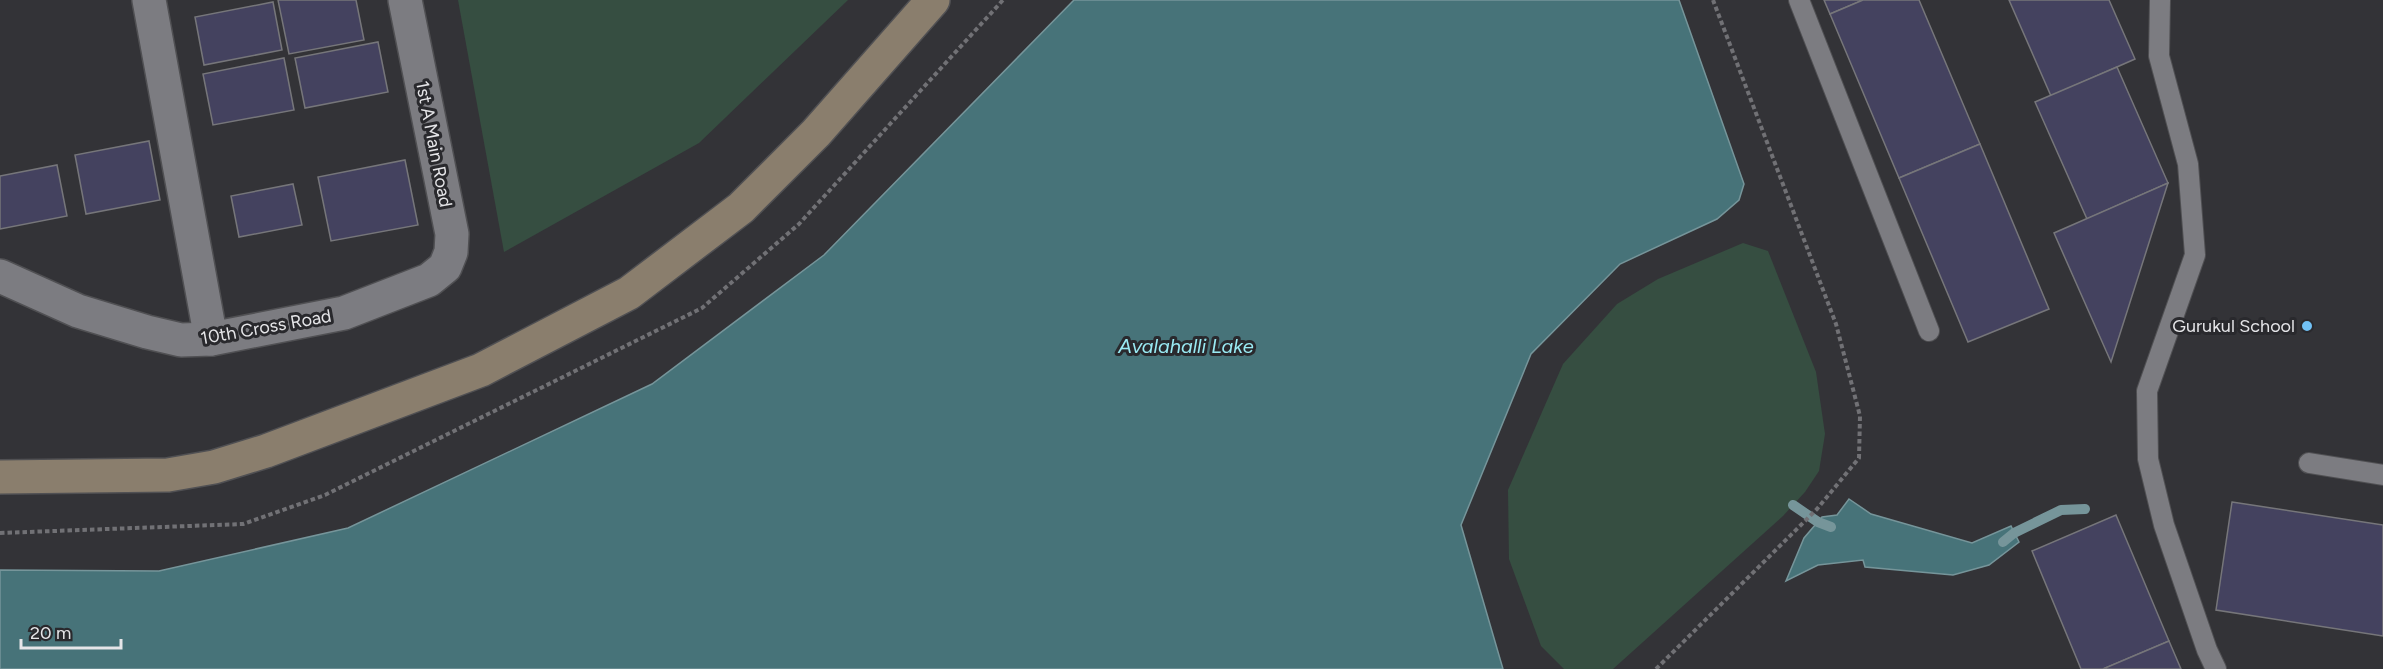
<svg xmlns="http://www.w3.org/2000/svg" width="2383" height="669" viewBox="0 0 2383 669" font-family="Figtree,sans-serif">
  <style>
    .green { fill: #364e41 }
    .water { fill: #477379; stroke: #76959a; stroke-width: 1.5 }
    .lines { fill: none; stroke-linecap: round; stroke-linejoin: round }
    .stream { stroke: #76959a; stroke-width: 10 }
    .building { fill: #44425f; stroke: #76767a; stroke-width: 1.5 }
    .lane-casing { stroke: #505053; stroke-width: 22 }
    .street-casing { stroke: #505053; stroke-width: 36 }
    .secondary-casing { stroke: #505053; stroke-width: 36 }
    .path { stroke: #717175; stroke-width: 4; stroke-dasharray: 4.5 3; stroke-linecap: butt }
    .lane { stroke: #7c7c81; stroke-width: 20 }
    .street { stroke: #7c7c81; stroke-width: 33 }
    .secondary { stroke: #8a7e6d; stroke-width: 33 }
    .poi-dot { fill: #71c1f5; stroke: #29292d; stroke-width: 2 }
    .labels { text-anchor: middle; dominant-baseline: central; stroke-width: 6; stroke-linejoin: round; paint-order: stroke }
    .street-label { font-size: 18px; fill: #e5e5e8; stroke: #29292d }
    .poi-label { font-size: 18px; fill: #e5e5e8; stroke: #29292d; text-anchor: end }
    .water-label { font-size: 20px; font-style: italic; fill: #9aebf4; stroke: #29292d }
  </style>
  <rect width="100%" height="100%" fill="#333337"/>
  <g class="green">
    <polygon points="458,0 848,0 699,143 504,252"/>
    <polygon points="1743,243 1768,251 1816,372 1825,434 1819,471 1805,492 1783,516 1613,669 1564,669 1541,646 1509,559 1508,490 1563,364 1617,304 1658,279"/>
  </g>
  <g class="water">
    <polygon points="1074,0 1679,0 1744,184 1739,200 1717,219 1620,264 1531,354 1461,525 1503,669 0,669 0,570 159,571 348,528 652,384 824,255"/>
    <polygon points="1849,499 1871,514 1972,543 2011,526 2019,542 1989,565 1953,575 1865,567 1863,560 1818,565 1786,581 1804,538 1822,517 1837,515"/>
  </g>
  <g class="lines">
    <g class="stream">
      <polyline points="1793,505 1818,522 1831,527"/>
      <polyline points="2003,542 2014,533 2061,510 2085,509"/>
    </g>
  </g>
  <g class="building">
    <polygon points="278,0 356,0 364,40 289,54"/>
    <polygon points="1824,0 1863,0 1830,14"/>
    <polygon points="1863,0 1919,0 1980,144 1899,178 1830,14"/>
    <polygon points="2009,0 2109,0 2135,59 2051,96"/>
    <polygon points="273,2 282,50 204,65 195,17"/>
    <polygon points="378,42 388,92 305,108 295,58"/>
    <polygon points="284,58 294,110 213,125 203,74"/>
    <polygon points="2117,67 2168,183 2087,219 2035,102"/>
    <polygon points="149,141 160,200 86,214 75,155"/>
    <polygon points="1980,144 2049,309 1968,342 1899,178"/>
    <polygon points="405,160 418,225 331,241 318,177"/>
    <polygon points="57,165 67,216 0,229 0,176"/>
    <polygon points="2168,183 2111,362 2054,233"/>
    <polygon points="293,184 302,225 239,237 231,196"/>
    <polygon points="2232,502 2383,525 2383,636 2216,610"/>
    <polygon points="2116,515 2169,641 2103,669 2081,669 2032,551"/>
    <polygon points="2169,641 2181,669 2103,669"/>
  </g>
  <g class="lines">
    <defs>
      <g id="lane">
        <polyline points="1799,0 1929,331"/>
        <polyline points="2160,0 2159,56 2188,164 2195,255 2147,391 2148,459 2164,525 2207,650 2216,669"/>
        <polyline points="2309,463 2383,475"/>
      </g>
      <g id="street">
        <polyline points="149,0 211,339"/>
        <polyline points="0,276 78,311 147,332 181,340 211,339 344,313 429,280 445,267 451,252 452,234 405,0"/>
      </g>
      <polyline id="secondary" points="0,477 168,475 214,467 266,451 481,370 629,293 741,208 816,133 933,0"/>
    </defs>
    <use href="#lane" class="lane-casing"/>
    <use href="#street" class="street-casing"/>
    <use href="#secondary" class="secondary-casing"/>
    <g class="path">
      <polyline points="0,533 243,524 325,495 702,308 799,224 1003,0"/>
      <polyline points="1656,669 1817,509 1859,458 1860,416 1836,324 1713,0"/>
    </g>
    <use href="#lane" class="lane"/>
    <use href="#street" class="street"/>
    <use href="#secondary" class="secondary"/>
  </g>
  <circle class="poi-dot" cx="2307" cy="326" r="6"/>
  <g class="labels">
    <g class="street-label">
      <text transform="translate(434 144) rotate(79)">1st A Main Road</text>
      <text transform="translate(266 327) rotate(-10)">10th Cross Road</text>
    </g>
    <g class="poi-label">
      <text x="2295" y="326">Gurukul School</text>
    </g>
    <g class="water-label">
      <text x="1186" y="346">Avalahalli Lake</text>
    </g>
  </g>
  <path d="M21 639v9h100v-9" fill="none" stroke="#e5e5e8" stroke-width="3"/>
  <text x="30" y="639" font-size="18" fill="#e5e5e8" stroke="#29292d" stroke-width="4.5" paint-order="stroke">20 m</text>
</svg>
